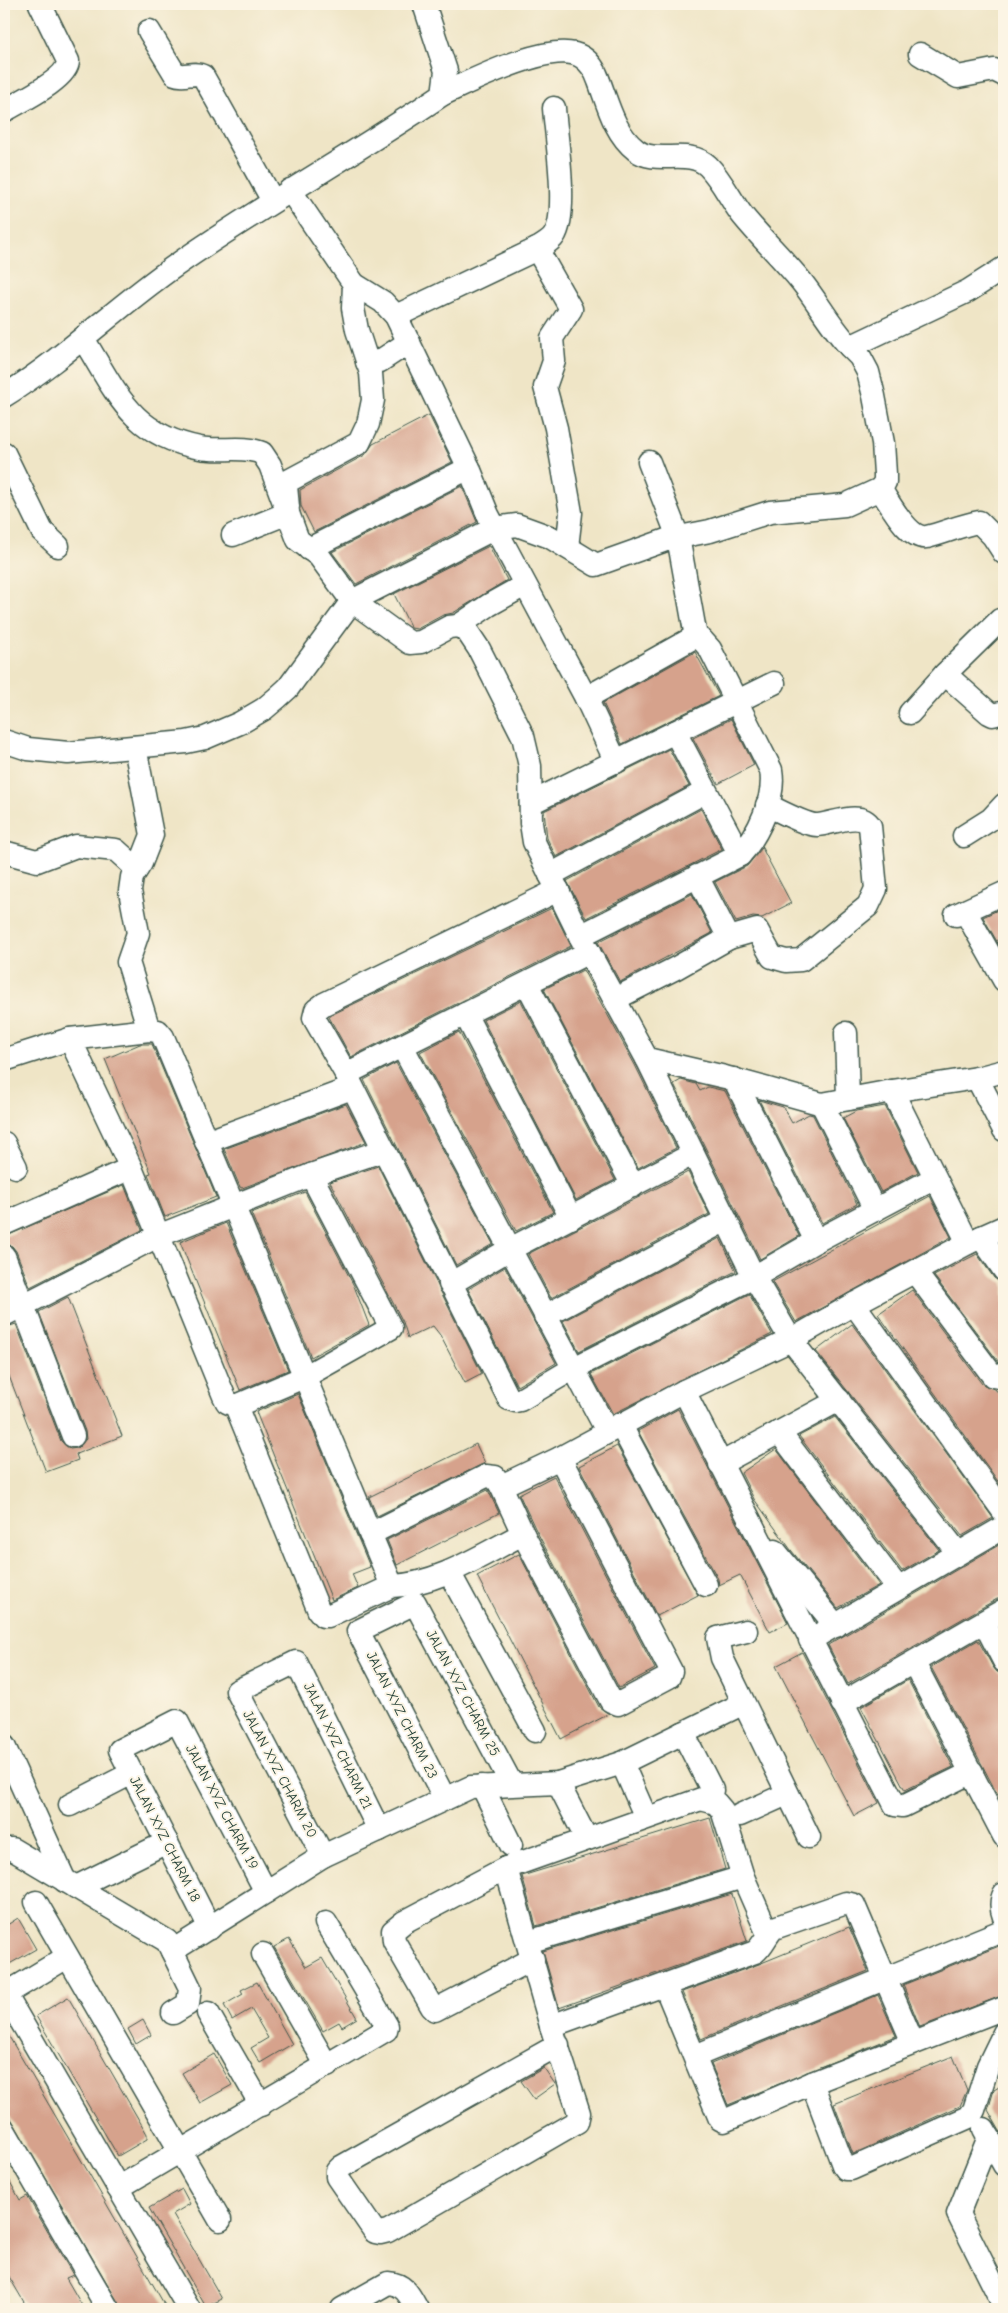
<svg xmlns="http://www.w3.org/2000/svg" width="1008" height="2313" viewBox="0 0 1008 2313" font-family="'Comic Neue',sans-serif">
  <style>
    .building { fill: #d6a28c }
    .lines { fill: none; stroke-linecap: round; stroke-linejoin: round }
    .minor-casing { stroke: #3e564a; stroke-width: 25 }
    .minor { stroke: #fff; stroke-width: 22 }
    .labels { text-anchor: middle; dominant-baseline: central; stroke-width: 4; stroke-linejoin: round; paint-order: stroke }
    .street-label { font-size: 14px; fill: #1f3d34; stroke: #fcf5e5 }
  </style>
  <rect width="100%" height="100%" fill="#fcf5e5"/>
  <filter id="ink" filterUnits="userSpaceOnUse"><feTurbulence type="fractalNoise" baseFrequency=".02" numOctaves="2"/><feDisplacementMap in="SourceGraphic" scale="10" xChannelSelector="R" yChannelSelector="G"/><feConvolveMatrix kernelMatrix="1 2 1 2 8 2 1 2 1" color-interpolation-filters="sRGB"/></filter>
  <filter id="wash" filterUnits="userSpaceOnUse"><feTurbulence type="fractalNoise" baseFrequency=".0096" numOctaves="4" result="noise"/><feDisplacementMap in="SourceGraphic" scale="20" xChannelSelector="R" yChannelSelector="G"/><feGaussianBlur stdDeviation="1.12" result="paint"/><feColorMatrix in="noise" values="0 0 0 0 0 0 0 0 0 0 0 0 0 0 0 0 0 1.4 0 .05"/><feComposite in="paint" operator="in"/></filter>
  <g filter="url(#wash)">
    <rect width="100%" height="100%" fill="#efe5c6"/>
    <g id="blocks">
      <g class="building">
        <polygon points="429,415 452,462 314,532 301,506 300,490 365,455 373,444"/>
        <polygon points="462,486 477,522 356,584 332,552"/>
        <polygon points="489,546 507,580 453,613 443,615 417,629 411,628 394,594"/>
        <polygon points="695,652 719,696 622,744 603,703"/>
        <polygon points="731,719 754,765 718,784 693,738"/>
        <polygon points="669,749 689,786 556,857 547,838 544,811"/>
        <polygon points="701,809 722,849 586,918 567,881"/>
        <polygon points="762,848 791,903 762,918 753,917 736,922 715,882 747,866"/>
        <polygon points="692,894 712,933 620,982 598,942"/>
        <polygon points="1004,907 1004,954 983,917"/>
        <polygon points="552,908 571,946 351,1057 329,1017 331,1015"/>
        <polygon points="583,970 635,1065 676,1148 638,1168 544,989"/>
        <polygon points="521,1001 615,1180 576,1200 483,1020"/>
        <polygon points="459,1032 553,1212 516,1231 420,1052"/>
        <polygon points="140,1044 152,1044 216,1197 165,1217 148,1174 151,1173 105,1059"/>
        <polygon points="396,1063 493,1244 456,1265 364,1080"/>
        <polygon points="681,1080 696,1084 700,1091 708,1087 725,1091 799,1236 760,1259 674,1084"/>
        <polygon points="759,1100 783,1107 792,1123 809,1114 813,1115 857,1204 822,1223"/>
        <polygon points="346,1104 366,1142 242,1188 240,1187 224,1149"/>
        <polygon points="885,1106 918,1172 881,1192 843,1118 856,1111"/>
        <polygon points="378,1166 482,1374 465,1383 440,1335 433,1326 408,1338 403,1322 330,1182"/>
        <polygon points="688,1172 709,1214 551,1298 528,1254"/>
        <polygon points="124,1185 142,1230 30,1287 16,1251 12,1246 4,1243 4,1237"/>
        <polygon points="305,1192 354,1286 369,1325 311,1357 251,1213"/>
        <polygon points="930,1196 951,1237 796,1322 772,1282"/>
        <polygon points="226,1223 288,1370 240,1390 180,1242"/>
        <polygon points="720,1238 736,1271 579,1351 563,1321"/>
        <polygon points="977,1254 994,1278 1004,1283 1004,1360 998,1361 934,1276"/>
        <polygon points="505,1267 556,1363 517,1386 468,1289"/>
        <polygon points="912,1290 982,1384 996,1390 1004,1401 1004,1481 1000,1484 878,1314"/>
        <polygon points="749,1294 772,1334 613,1414 591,1374"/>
        <polygon points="68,1297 122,1436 76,1454 78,1460 46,1472 4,1363 4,1328 16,1324 61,1441 70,1449 78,1448 86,1439 85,1431 39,1312"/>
        <polygon points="852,1324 993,1518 962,1536 816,1351"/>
        <polygon points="298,1394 370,1567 352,1574 358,1588 332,1600 256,1412"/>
        <polygon points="678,1409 788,1623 770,1632 740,1575 719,1585 718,1579 638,1431"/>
        <polygon points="835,1417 939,1550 902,1571 799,1436"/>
        <polygon points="476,1444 485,1463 377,1516 369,1497"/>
        <polygon points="617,1446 698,1595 657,1616 579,1466"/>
        <polygon points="776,1449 879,1585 838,1608 791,1550 754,1499 741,1473"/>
        <polygon points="554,1476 655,1669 619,1688 535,1528 519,1494"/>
        <polygon points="488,1490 499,1513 397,1565 387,1540"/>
        <polygon points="1004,1542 1004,1597 997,1599 848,1684 828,1645"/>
        <polygon points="519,1554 599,1707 609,1714 561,1739 477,1576"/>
        <polygon points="978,1640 993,1667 997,1672 1004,1674 1004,1807 931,1667"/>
        <polygon points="802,1652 879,1803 854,1816 776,1666"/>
        <polygon points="908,1680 953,1767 905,1790 861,1707"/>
        <polygon points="710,1818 725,1869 536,1926 522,1876"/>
        <polygon points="732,1894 747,1941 559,2008 543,1951"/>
        <polygon points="18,1918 36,1949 4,1967 4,1927"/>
        <polygon points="849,1927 868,1971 701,2039 682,1992 759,1964"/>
        <polygon points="289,1939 306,1967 322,1958 357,2018 342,2027 339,2022 323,2031 274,1947"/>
        <polygon points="1004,1944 1004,1995 920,2027 903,1985"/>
        <polygon points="257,1982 292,2044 260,2063 251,2048 268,2038 251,2009 232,2020 224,2005 243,1994 241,1990"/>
        <polygon points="878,1995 896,2036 728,2105 711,2064"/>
        <polygon points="68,1997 147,2134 147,2139 118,2156 36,2016"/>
        <polygon points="143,2020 151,2035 136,2044 128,2029"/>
        <polygon points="4,2028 87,2170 167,2309 122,2309 12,2120 4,2106"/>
        <polygon points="214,2054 232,2085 200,2103 182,2073"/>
        <polygon points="953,2056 967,2090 960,2106 853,2154 834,2104"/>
        <polygon points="544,2068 555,2084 534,2099 521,2081"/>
        <polygon points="1004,2084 1004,2138 988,2110 994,2090"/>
        <polygon points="4,2171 20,2200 27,2196 73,2275 66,2278 84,2309 28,2309 4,2268"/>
        <polygon points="182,2189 190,2204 173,2214 222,2299 206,2307 149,2208"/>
      </g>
    </g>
  </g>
  <g filter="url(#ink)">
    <use href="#blocks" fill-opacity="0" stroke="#3e564a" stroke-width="1"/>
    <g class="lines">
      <defs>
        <g id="minor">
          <path d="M149,31L175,74C184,78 194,71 203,76L273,201"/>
          <polyline points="920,54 958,77 994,70 1004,75"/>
          <path d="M443,94C471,81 554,39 582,57C590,62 596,72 599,81C608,105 615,134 636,150C656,166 688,147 708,166C722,180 731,201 743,216C761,238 782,258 801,281C818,302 831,327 850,347L968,291L1004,268"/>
          <path d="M4,111C19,102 68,79 68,61L40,4"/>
          <polyline points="290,190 354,284 383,302 396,316 469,468 488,515 586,698 616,762"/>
          <polyline points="537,249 571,309 552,338 554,361 545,387 556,428 571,513 567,547"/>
          <path d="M396,316L539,248C544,245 551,241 554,236C569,214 556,137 554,108"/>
          <path d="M84,340C117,394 132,435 200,448C220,452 244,445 262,453L270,465L298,540L319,556L352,601L410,643L421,642L449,627L458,626L467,631L479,649L523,736L530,766L531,823L534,842L580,936L647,1059L754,1277L791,1340L958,1553"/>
          <polyline points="367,362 380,361 409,342"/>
          <path d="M4,396C65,358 116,307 175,266C262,205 355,154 443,94L446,71L424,4"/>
          <polyline points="4,453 42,531 58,546"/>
          <polyline points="649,462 678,537 696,637"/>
          <path d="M880,489C890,503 908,540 927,537C944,533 961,525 979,522L993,536L1004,553"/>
          <polyline points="288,507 286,486 290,480 359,443 368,424 373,400 371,373 357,330 353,308 354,284"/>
          <polyline points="233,535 288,513"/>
          <polyline points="309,549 469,468"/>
          <polyline points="458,626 489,605 525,585"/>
          <polyline points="945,674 1000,620"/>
          <polyline points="910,713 945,674 989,713 993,715 1004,712"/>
          <polyline points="675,732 740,855"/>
          <polyline points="4,741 28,749 68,753 186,742 205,738 240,723 264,709 277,698 288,688 352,601 495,528 517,525 550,537 596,565 669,539 710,531 770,512 845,505 880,489 885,482 885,474 883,443 874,396 868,372 860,357 850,347"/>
          <polyline points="135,747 152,835 141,863 132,877 130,891 138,933 128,962 149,1030"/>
          <polyline points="531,803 774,683"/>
          <polyline points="964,836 991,819 1004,805"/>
          <polyline points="4,852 37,861 76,846 116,850 137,869"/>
          <polyline points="550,875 705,792"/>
          <polyline points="558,890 324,1004 316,1010 314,1018 346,1074 509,1399 515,1401 520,1400 574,1368 754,1277 816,1241 935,1178"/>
          <polyline points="965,911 1004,980"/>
          <polyline points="956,915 1004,893"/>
          <path d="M580,936L740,855C758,835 776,798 771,770L710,649L702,640L696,637L691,639L586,698"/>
          <path d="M729,938L757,930L772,957L786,961L801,960L868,906L876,889L870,826C861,810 832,824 818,825C807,826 778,810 767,805"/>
          <polyline points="527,984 633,1186"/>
          <polyline points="615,999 676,968 729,938 697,876"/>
          <polyline points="465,1014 571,1218"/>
          <polyline points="846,1033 848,1099"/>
          <polyline points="402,1046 607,1431"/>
          <polyline points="647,1059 725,1077 822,1104 892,1091 977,1078 1004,1071"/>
          <polyline points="4,1060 70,1039"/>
          <polyline points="346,1074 589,952"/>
          <polyline points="977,1078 1004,1130"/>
          <polyline points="734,1079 816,1241"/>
          <polyline points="892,1091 968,1243"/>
          <polyline points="822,1104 875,1210"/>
          <polyline points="206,1142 352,1088"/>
          <polyline points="4,1143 16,1167"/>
          <polyline points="4,1224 131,1168"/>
          <polyline points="981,1237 1004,1270"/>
          <polyline points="4,1256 73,1436"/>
          <polyline points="915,1272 993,1376 1000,1377 1004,1373"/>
          <polyline points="450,1284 510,1249 693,1154"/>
          <polyline points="854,1304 1004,1512"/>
          <polyline points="4,1315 158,1236 311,1175 384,1150"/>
          <polyline points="545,1316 726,1220"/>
          <polyline points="684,1391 895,1805 903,1806 972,1772"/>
          <polyline points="236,1406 304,1377 391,1328 311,1175"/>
          <polyline points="620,1424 706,1585"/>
          <polyline points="779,1432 898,1588"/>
          <polyline points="720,1464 839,1400"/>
          <polyline points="501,1486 560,1458 684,1391 791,1340 854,1304 968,1243 1004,1227"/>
          <polyline points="370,1534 486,1476 495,1477 501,1486 523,1534 611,1701 618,1704 669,1677 671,1671 560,1458"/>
          <polyline points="775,1551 836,1626"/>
          <polyline points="449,1572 535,1731"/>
          <path d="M392,1586L328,1616H323L319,1611L236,1406L227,1402L224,1396L131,1168L70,1039L149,1030L158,1031L163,1037L392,1586C439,1584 483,1554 523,1534"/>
          <polyline points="984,1622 1004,1661"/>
          <polyline points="746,1631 718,1638 722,1658 809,1837"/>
          <polyline points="810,1640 1004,1527"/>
          <polyline points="914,1663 1004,1836"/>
          <polyline points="842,1703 1004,1610"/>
          <polyline points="683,1733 712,1790"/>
          <polyline points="4,1746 65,1881"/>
          <polyline points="622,1763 644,1813"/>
          <polyline points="558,1783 582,1830"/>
          <polyline points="482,1786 511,1845"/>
          <polyline points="445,1799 358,1631 415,1603 511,1783"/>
          <polyline points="70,1805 132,1773"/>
          <polyline points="740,1815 787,1794"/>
          <polyline points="4,1849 12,1849 167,1941 172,1951 323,1856 471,1787 558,1783 622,1763 742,1704"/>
          <polyline points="323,1856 237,1691 296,1662 379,1830"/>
          <polyline points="506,1868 551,2026 579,2113 577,2122 388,2231 380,2233 375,2232 337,2177 337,2171 341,2167 558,2045"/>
          <polyline points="76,1887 167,1842"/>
          <path d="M1004,1894C1000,1902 1001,1909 1004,1917"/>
          <polyline points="36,1902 220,2220"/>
          <polyline points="210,1928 120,1750 177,1721 266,1892"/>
          <polyline points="528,1942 743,1877"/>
          <polyline points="172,1951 190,1988 188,2004 173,2013"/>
          <polyline points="263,1954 327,2066"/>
          <polyline points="533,1959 435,2010 432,2007 394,1941 393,1931 404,1922 506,1868 701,1799 716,1803 722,1810 743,1877 768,1934"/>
          <polyline points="665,1986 720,2119 724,2121 812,2083 1004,2008"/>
          <polyline points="4,1992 189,2309"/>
          <polyline points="4,1995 67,1957"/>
          <polyline points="208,2013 261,2105"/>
          <path d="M551,2026L755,1952C764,1945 766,1935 774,1928L846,1903L854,1905L913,2043"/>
          <polyline points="695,2056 1004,1930"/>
          <polyline points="812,2083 843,2165 846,2169 851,2169 969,2117 974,2110 988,2066 1004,2033"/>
          <polyline points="984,2129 1004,2165"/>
          <polyline points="4,2130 108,2309"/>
          <polyline points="989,2137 958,2214 1004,2306"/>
          <polyline points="118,2188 386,2030 387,2026 326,1923"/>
          <path d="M342,2309L388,2283C405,2284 410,2296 417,2309"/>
        </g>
      </defs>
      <use href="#minor" class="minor-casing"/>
      <use href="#minor" class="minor"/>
    </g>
  </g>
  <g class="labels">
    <g class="street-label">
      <text transform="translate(463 1693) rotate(62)">JALAN XYZ CHARM 25</text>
      <text transform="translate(402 1715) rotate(63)">JALAN XYZ CHARM 23</text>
      <text transform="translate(338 1746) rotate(64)">JALAN XYZ CHARM 21</text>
      <text transform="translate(280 1774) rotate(62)">JALAN XYZ CHARM 20</text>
      <text transform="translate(222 1807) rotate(62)">JALAN XYZ CHARM 19</text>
      <text transform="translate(165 1839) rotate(63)">JALAN XYZ CHARM 18</text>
    </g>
  </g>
  <rect width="1008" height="2313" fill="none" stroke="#fcf5e5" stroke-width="20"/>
</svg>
